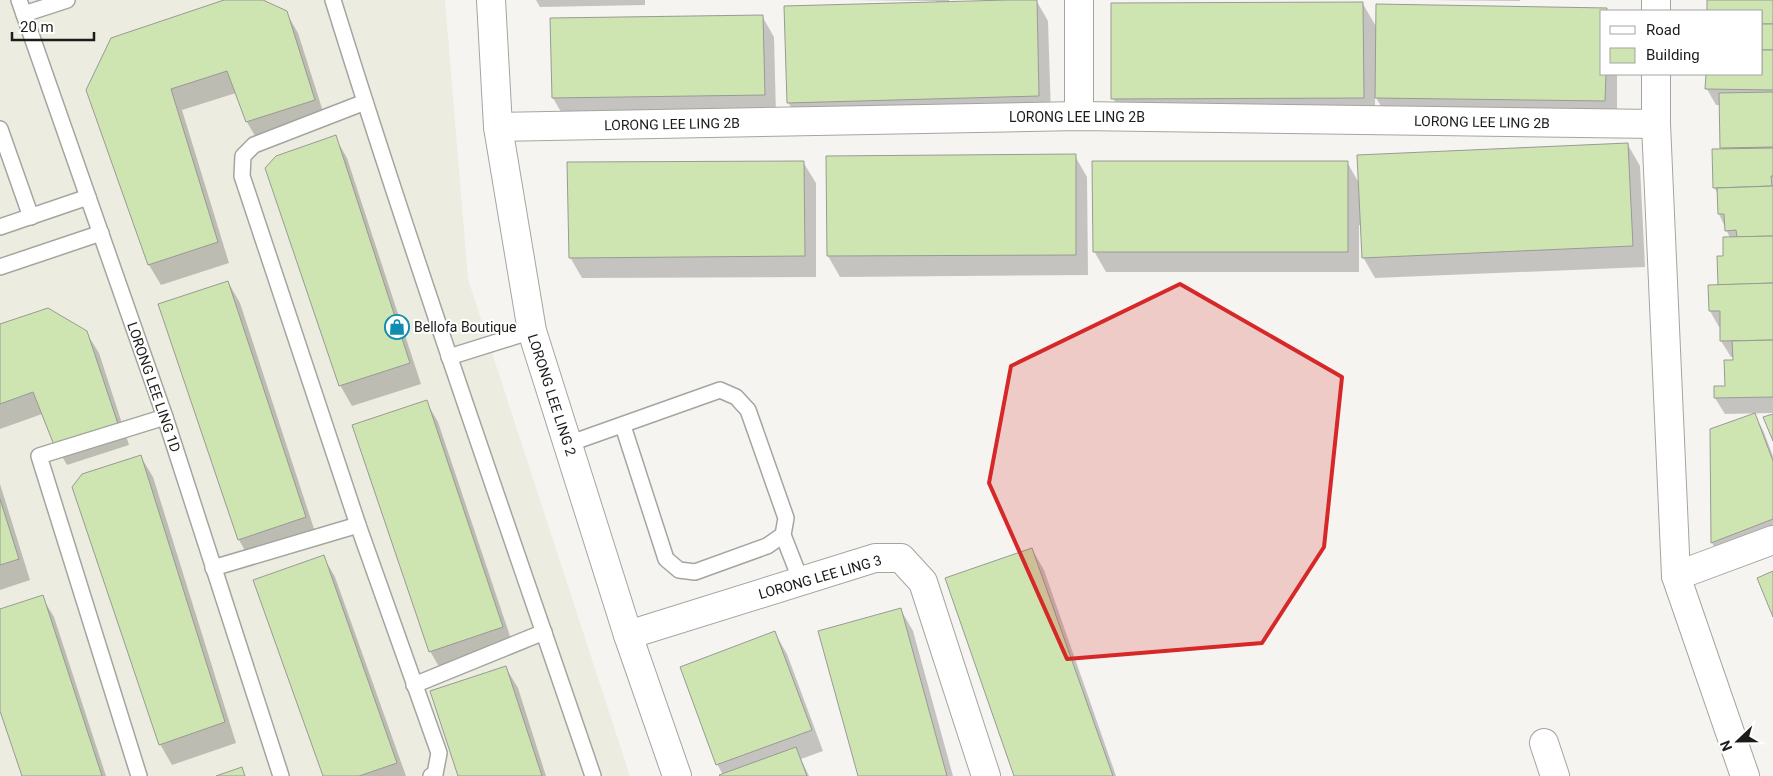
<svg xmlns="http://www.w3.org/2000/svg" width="1773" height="776" viewBox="0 0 1773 776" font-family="Roboto,sans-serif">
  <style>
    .built { fill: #edece0 }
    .shadow { fill: #0003 }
    .building { fill: #cee5b1; stroke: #989a96 }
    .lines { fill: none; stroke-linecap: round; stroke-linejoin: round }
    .service-casing { stroke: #a5a5a0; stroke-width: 18 }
    .minor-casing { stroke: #a5a5a0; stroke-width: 30 }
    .service { stroke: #fff; stroke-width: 15 }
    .minor { stroke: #fff; stroke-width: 28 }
    .marked { fill: #d62828; fill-opacity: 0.2; stroke: #d62828; stroke-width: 4; stroke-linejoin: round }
    .labels { text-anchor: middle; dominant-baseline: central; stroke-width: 4; stroke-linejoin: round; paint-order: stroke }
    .street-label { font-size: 14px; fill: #1c1c1a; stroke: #fff }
    .poi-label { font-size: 14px; fill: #1c1c1a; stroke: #fff; text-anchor: start }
  </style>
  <rect width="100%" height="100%" fill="#f5f4f0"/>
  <polygon class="built" points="0,0 445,0 468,279 630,776 0,776"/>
  <g class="shadow">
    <polygon points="228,0 260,0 286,12 298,33 326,121 259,143 247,122 236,93 182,110 229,263 161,285 149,265 88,90"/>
    <polygon points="536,0 645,0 645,5 540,7"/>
    <polygon points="852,0 949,0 949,3 1036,0 1048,21 1051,116 800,123 788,102 936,3 936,1"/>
    <polygon points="1427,0 1520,0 1520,1"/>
    <polygon points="1708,0 1773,0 1773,413 1725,414 1715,398 1726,387 1734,361 1734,357 1731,357 1721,341 1721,327 1719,327 1710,311 1719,286 1725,257 1730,238 1719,214 1718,194 1714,187 1723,150 1721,105 1716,105 1707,89 1707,74 1762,74 1762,11 1708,11"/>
    <polygon points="1363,4 1377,28 1606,9 1607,11 1602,11 1602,74 1617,74 1617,122 1388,118 1375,96 1375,119 1125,119 1113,98"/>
    <polygon points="762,16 774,37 776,115 565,119 553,98"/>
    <polygon points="335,137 347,158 421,384 352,406 340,385"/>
    <polygon points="1628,145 1640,166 1645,267 1375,278 1363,257 1361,225 1359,225 1359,272 1106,272 1094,251 1347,162 1359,183"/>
    <polygon points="1075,156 1087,177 1088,275 840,277 828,256"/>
    <polygon points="803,162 816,183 816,277 582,278 570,257"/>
    <polygon points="228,282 240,303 317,538 251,561 239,540 160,305"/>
    <polygon points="0,325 86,332 99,353 129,445 67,465 55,444 42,414 0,429"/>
    <polygon points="426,401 438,422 514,648 442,672 430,651"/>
    <polygon points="1754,414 1763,430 1773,456 1773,539 1722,559 1712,543 1712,430"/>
    <polygon points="141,457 153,477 236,743 172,765 160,744"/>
    <polygon points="0,484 30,580 0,590"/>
    <polygon points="1032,549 1044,570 1116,776 1015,776"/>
    <polygon points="323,556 335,577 406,776 324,776"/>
    <polygon points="42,597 54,617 106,776 23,776 0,707 0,611"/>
    <polygon points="901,610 913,631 953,776 859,776"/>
    <polygon points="775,633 787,654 823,751 801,759 809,776 721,776 723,775 717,764"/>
    <polygon points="506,668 518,688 546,776 459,776"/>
  </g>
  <g class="building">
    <polygon points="224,0 263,0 287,11 315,100 246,122 227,71 171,89 218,242 148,265 86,90 111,38"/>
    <polygon points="1008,0 1037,0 1039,96 787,103 784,6"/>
    <polygon points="1707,0 1773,0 1773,24 1762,24 1762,11 1707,11"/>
    <polygon points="1363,2 1364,98 1111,99 1111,3"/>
    <polygon points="1376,4 1607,8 1607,11 1602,11 1602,74 1606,74 1605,101 1375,98"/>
    <polygon points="763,15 765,95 552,98 550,18"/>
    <rect x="1762" y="24" width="11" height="26"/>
    <polygon points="1762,50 1773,50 1773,90 1705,89 1706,74 1762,74"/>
    <polygon points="1773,92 1773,147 1720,148 1719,93"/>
    <polygon points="336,135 410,363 339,386 265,168 276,156"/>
    <polygon points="1628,143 1633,246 1362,258 1357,155"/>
    <polygon points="1773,148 1773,176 1771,176 1772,186 1713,188 1712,149"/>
    <polygon points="1076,154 1076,255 827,256 826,156"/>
    <polygon points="804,161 805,256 569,258 567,162"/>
    <polygon points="1092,161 1348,161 1348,252 1093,252"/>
    <polygon points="1773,186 1773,236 1737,237 1736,230 1725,231 1724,214 1718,214 1717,188"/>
    <polygon points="1773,236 1773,283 1718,285 1717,256 1723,256 1723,237"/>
    <polygon points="228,281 306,517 238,540 158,304"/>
    <polygon points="1773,283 1773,340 1720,341 1720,311 1709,311 1708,285"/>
    <polygon points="48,308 87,331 118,424 54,445 33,392 0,404 0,324"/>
    <polygon points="1773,340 1773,397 1714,398 1714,386 1725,386 1724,360 1733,360 1732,341"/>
    <polygon points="427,400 503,627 429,652 352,425"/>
    <polygon points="1755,413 1773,461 1773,519 1711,543 1710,429"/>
    <polygon points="1773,414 1773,441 1763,417"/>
    <polygon points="141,455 225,722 159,745 72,487 82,474"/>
    <polygon points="0,499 19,559 0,565"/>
    <polygon points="1032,548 1113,776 1014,776 945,578"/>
    <polygon points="324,555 397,763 359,776 323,776 253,580"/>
    <polygon points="1773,571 1773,617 1757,578"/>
    <polygon points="43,595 102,776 22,776 0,711 0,609"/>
    <polygon points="901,608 947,776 858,776 818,631"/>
    <polygon points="775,631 812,730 716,765 680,667"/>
    <polygon points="506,666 542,776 458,776 430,691"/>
    <polygon points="796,747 807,776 720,776 719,775"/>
    <polygon points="242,767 245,776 216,776"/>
  </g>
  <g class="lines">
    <defs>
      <g id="service">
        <polyline points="19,0 165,417 281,776"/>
        <path d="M333,0C414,261 505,518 593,776"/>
        <polyline points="24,14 67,0"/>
        <polyline points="365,102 254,145 243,156 242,176 358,525 439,753 435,774 431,776"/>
        <polyline points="0,129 31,217"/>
        <polyline points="0,227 88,197"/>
        <polyline points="0,267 101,233"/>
        <polyline points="449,357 532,331"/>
        <polyline points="568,444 720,390 736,397 748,410 786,518 783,535 767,546 695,572 679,570 666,559 623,426"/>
        <polyline points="783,535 801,581"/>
        <polyline points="213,568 358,525"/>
        <polyline points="414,685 544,632"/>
        <polyline points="139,776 39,456 165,417"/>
      </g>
      <g id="minor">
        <polyline points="491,0 498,127 532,331 628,635 677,776"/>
        <polyline points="1079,0 1079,116"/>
        <polyline points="1656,0 1656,11"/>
        <polyline points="1656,74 1656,124 1676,576 1745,776"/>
        <polyline points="498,127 1079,116 1656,124"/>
        <polyline points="1676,576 1773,540"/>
        <polyline points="628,635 875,558 901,558 923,582 986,776"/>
        <polyline points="1544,743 1555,776"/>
      </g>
    </defs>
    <use href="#service" class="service-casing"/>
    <use href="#minor" class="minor-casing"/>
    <use href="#service" class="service"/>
    <use href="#minor" class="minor"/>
  </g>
  <path class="marked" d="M1180,284L1342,377L1324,547L1262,643L1067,659L989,483L1011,366Z"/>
  <defs>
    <symbol id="shop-ring" viewBox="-11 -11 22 22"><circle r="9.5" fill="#fff" stroke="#108cae" stroke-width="1.5"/><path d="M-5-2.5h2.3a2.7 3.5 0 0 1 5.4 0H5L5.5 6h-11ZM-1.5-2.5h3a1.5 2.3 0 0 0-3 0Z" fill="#108cae"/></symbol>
  </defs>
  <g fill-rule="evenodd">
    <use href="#shop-ring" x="383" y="313" width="28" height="28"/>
  </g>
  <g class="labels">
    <g class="street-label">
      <text x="1077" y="117">LORONG LEE LING 2B</text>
      <text transform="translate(1482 122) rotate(1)">LORONG LEE LING 2B</text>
      <text transform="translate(672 124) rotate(-1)">LORONG LEE LING 2B</text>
      <text transform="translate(154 387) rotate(71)">LORONG LEE LING 1D</text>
      <text transform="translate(552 395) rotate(72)">LORONG LEE LING 2</text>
      <text transform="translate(820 577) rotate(-16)">LORONG LEE LING 3</text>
    </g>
    <g class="poi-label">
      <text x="414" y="327">Bellofa Boutique</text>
    </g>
  </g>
  <rect x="1600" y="10" width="162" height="65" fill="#ffffff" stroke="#a4a4a3"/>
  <rect x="1610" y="26" width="25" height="8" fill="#ffffff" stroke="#a4a4a3"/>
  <text x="1646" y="35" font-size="15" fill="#1c1c1a">Road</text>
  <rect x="1610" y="48" width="25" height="15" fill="#cee5b1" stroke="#a4a4a3"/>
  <text x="1646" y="60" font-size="15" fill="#1c1c1a">Building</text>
  <g transform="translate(1738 741) rotate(248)" stroke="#ffffff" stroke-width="4" paint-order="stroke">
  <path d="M0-4L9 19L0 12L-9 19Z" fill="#1c1c1a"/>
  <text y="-8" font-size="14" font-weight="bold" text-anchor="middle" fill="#1c1c1a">N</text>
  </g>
  <path d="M12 32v8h82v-8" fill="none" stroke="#1c1c1a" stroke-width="2.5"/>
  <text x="20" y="32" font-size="15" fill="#1c1c1a" stroke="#ffffff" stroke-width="4" paint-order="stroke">20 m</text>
</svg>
